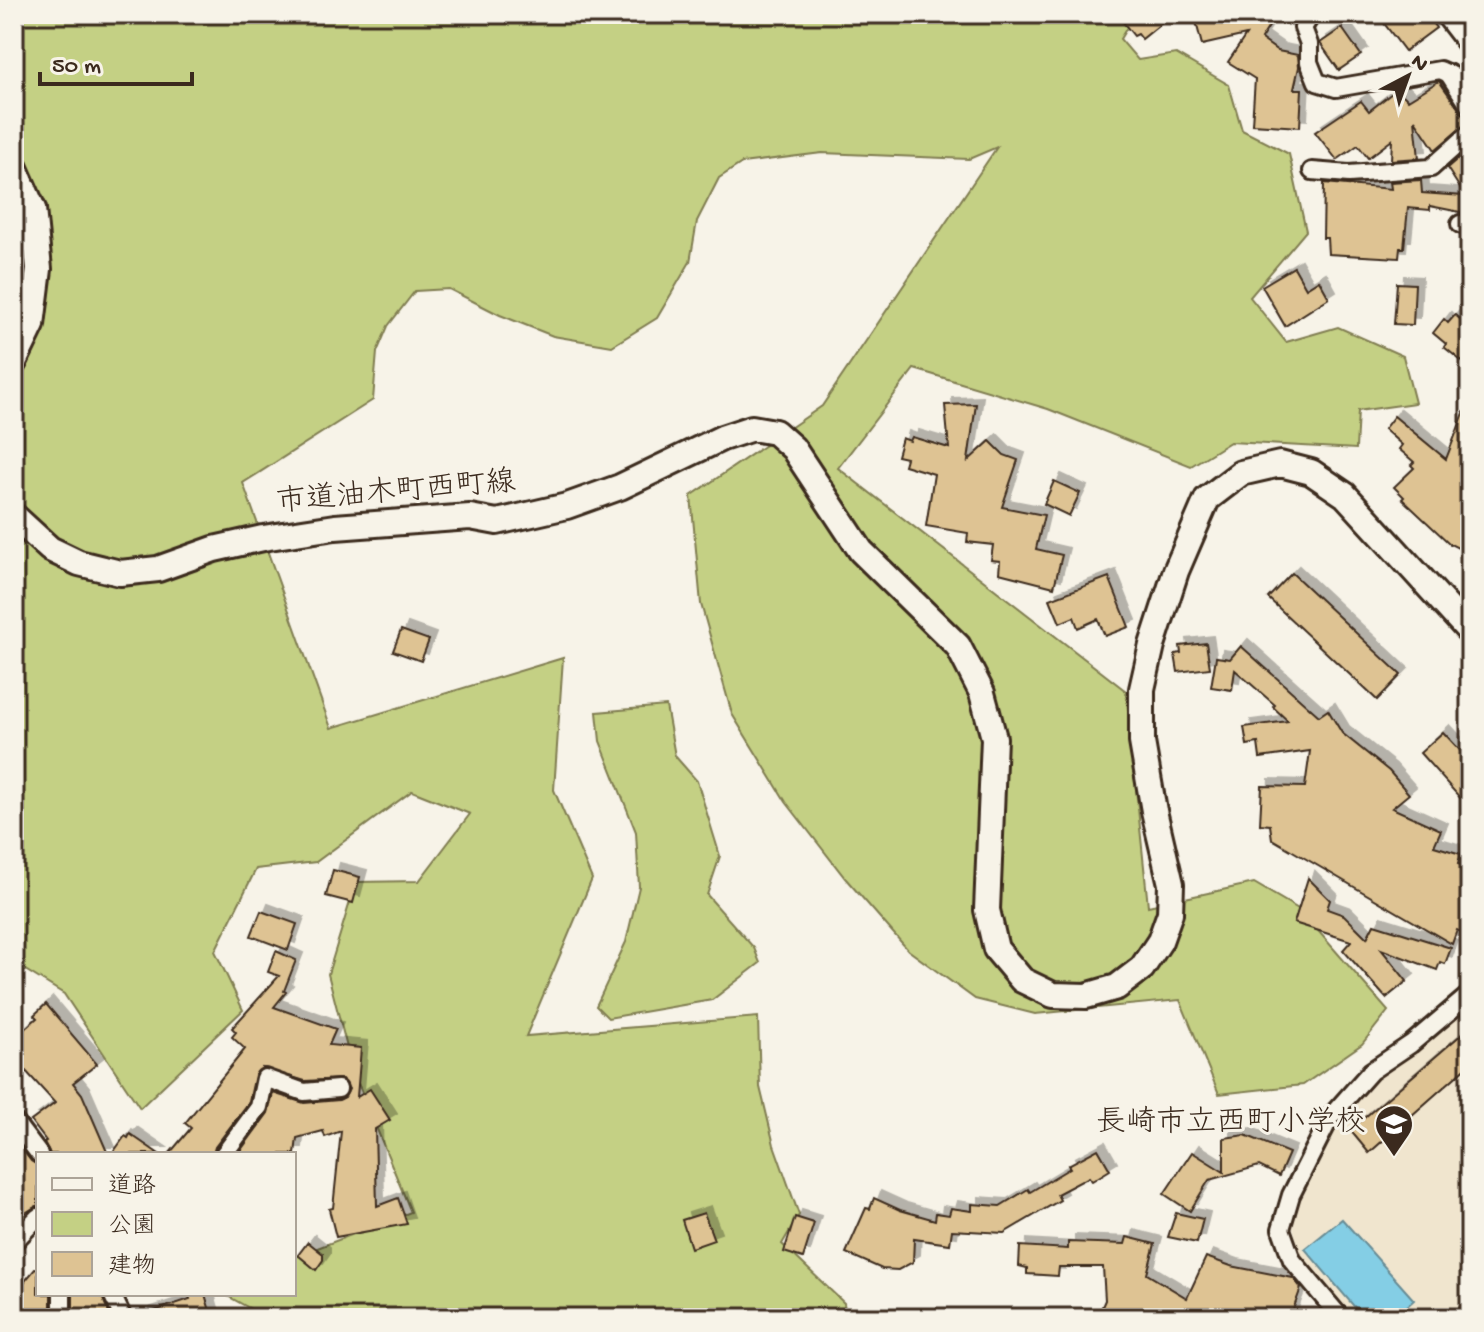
<svg xmlns="http://www.w3.org/2000/svg" width="1484" height="1332" viewBox="0 0 1484 1332" font-family="'Gochi Hand','Klee One',sans-serif">
  <style>
    .built { fill: #f0e5ce }
    .green { fill: #c4d084; stroke: #807d51; stroke-width: 2 }
    .water { fill: #84cee5; stroke: #678c95; stroke-width: 2 }
    .building { fill: #dec393; stroke: #3b2a1e; stroke-width: 2; filter: url(#shadow) }
    .lines { fill: none; stroke-linecap: round; stroke-linejoin: round }
    .street-casing { stroke: #3b2a1e; stroke-width: 22 }
    .secondary-casing { stroke: #3b2a1e; stroke-width: 30 }
    .street { stroke: #f7f3e8; stroke-width: 16 }
    .secondary { stroke: #f7f3e8; stroke-width: 24 }
    .labels { text-anchor: middle; dominant-baseline: central; stroke-width: 6; stroke-linejoin: round; paint-order: stroke }
    .street-label { font-size: 30px; fill: #3b2a1e; stroke: #f7f3e8 }
    .poi-label { font-size: 30px; fill: #3b2a1e; stroke: #f7f3e8; text-anchor: end }
  </style>
  <defs>
    <filter id="shadow"><feDropShadow dx="7" dy="-7" stdDeviation="0" flood-color="#0004"/></filter>
  </defs>
  <rect width="100%" height="100%" fill="#f7f3e8"/>
  <filter id="ink" filterUnits="userSpaceOnUse"><feTurbulence type="fractalNoise" baseFrequency=".0125" numOctaves="2"/><feDisplacementMap in="SourceGraphic" scale="16" xChannelSelector="R" yChannelSelector="G"/><feConvolveMatrix kernelMatrix="1 2 1 2 8 2 1 2 1" color-interpolation-filters="sRGB"/></filter>
  <g filter="url(#ink)">
    <polygon class="built" points="1470,1006 1470,1318 1352,1318 1300,1256 1293,1227 1297,1196 1338,1120 1377,1077 1412,1053"/>
    <g class="green">
      <polygon points="14,14 1135,14 1120,39 1138,60 1176,54 1229,85 1242,130 1289,154 1306,231 1250,297 1286,342 1338,327 1403,356 1415,403 1358,411 1356,449 1230,442 1191,466 1048,409 914,369 838,468 1126,691 1148,906 1254,883 1300,910 1388,1011 1362,1044 1303,1085 1219,1094 1180,1000 1035,1014 975,999 908,950 845,878 786,802 732,714 701,604 691,496 822,406 997,147 969,159 822,153 742,163 719,178 697,221 690,262 657,318 612,346 553,336 500,315 449,289 415,291 388,326 377,352 373,400 243,483 331,728 563,658 554,790 592,879 526,1036 758,1017 760,1087 774,1145 799,1215 782,1244 844,1303 846,1318 267,1318 224,1294 294,1294 294,1257 411,1212 353,1071 328,974 356,882 419,881 470,814 412,791 316,862 256,869 215,951 243,1010 140,1108 64,994 14,963"/>
      <polygon points="666,706 675,756 697,781 720,856 707,895 754,948 760,963 712,1000 608,1018 596,1006 626,942 639,887 636,832 600,741 597,712"/>
    </g>
    <polygon class="water" points="1342,1219 1414,1300 1394,1318 1364,1318 1305,1249"/>
    <g class="building">
      <polygon points="1132,14 1173,14 1142,39 1138,34 1134,36 1123,22"/>
      <polygon points="1220,14 1277,14 1261,39 1278,51 1298,55 1299,67 1294,89 1302,89 1300,127 1252,124 1255,79 1228,62 1246,35 1202,45 1196,22 1221,16"/>
      <polygon points="1377,14 1425,14 1436,28 1405,51"/>
      <polygon points="1342,28 1361,55 1339,70 1320,43"/>
      <polygon points="1439,81 1468,122 1435,150 1415,120 1419,158 1391,160 1392,140 1368,158 1358,145 1337,160 1315,132 1361,101 1369,111 1397,89 1408,100"/>
      <polygon points="1470,148 1470,214 1430,206 1430,210 1408,208 1404,248 1400,248 1399,258 1328,254 1327,238 1323,238 1324,183 1391,189 1390,182 1421,180 1422,193 1465,196 1447,168"/>
      <polygon points="1294,267 1306,288 1319,280 1329,298 1285,326 1262,286"/>
      <polygon points="1397,283 1415,284 1413,325 1394,324"/>
      <polygon points="1455,315 1470,327 1470,368 1444,347 1446,344 1433,333 1444,319 1448,323"/>
      <polygon points="1469,400 1470,401 1470,554 1450,544 1402,499 1404,497 1394,487 1414,468 1411,465 1414,462 1399,449 1402,445 1384,429 1394,416 1446,459"/>
      <polygon points="976,404 968,461 990,441 1004,455 1018,460 1002,507 1044,515 1036,549 1062,555 1054,587 999,573 1000,561 991,560 993,545 967,542 968,533 926,526 934,474 904,465 906,458 897,456 902,438 910,441 912,437 949,448 945,405"/>
      <polygon points="1054,481 1080,493 1069,516 1044,504"/>
      <polygon points="1292,573 1401,675 1377,700 1268,598"/>
      <polygon points="1109,577 1129,627 1105,636 1098,619 1078,628 1074,617 1060,623 1050,599"/>
      <polygon points="401,630 429,640 421,661 393,651"/>
      <polygon points="1206,643 1210,668 1178,672 1175,654 1181,653 1180,646"/>
      <polygon points="1241,646 1319,716 1328,710 1342,733 1389,771 1409,794 1392,808 1441,830 1434,846 1461,854 1458,864 1470,867 1470,936 1457,930 1452,944 1272,839 1270,825 1260,824 1262,786 1305,787 1310,751 1260,758 1258,743 1247,745 1244,727 1288,721 1273,707 1275,705 1235,670 1232,690 1211,687 1216,657 1230,659"/>
      <polygon points="1443,732 1470,761 1470,809 1420,753"/>
      <polygon points="333,870 360,877 353,903 326,896"/>
      <polygon points="1308,878 1330,900 1327,909 1344,915 1367,938 1374,924 1451,948 1445,964 1440,962 1437,970 1381,949 1407,981 1386,998 1343,950 1351,941 1294,923"/>
      <polygon points="261,911 297,924 288,950 251,936"/>
      <polygon points="276,951 296,960 284,991 286,992 274,1007 336,1029 329,1045 361,1048 357,1097 370,1089 390,1120 375,1129 377,1206 398,1198 407,1224 336,1237 329,1209 333,1208 341,1131 325,1137 323,1131 297,1138 295,1154 238,1154 268,1113 273,1093 304,1103 339,1100 345,1097 349,1089 342,1079 305,1081 262,1068 255,1075 249,1102 215,1147 213,1154 169,1154 191,1128 185,1123 245,1049 232,1037 236,1032 232,1028 279,976 268,972"/>
      <polygon points="46,1004 97,1064 73,1083 82,1094 108,1154 50,1154 44,1142 46,1141 31,1121 55,1103 14,1058 14,1038 37,1018 34,1015"/>
      <polygon points="1470,1027 1470,1064 1369,1153 1350,1130"/>
      <polygon points="130,1134 159,1154 112,1154 125,1136 128,1138"/>
      <polygon points="1245,1135 1289,1153 1279,1176 1259,1166 1209,1180 1190,1211 1164,1194 1192,1152 1224,1172 1224,1138"/>
      <polygon points="1098,1149 1110,1170 1092,1181 1089,1177 1057,1194 1060,1200 1004,1233 952,1230 950,1244 914,1239 913,1262 898,1270 882,1269 846,1253 866,1208 870,1209 874,1198 900,1210 935,1220 936,1213 949,1215 951,1208 972,1211 972,1204 1000,1206 1028,1189 1030,1192 1070,1168 1068,1165"/>
      <polygon points="24,1152 31,1161 38,1165 38,1205 14,1220 14,1158"/>
      <polygon points="704,1213 714,1240 691,1248 682,1220"/>
      <polygon points="1176,1213 1203,1219 1197,1243 1168,1237"/>
      <polygon points="795,1217 814,1223 803,1258 784,1252"/>
      <polygon points="1127,1237 1155,1244 1147,1274 1187,1298 1206,1257 1231,1266 1293,1278 1301,1288 1290,1318 1097,1318 1105,1300 1103,1267 1059,1267 1058,1276 1027,1274 1027,1268 1019,1266 1020,1246 1068,1249 1068,1242 1125,1244"/>
      <polygon points="308,1242 323,1254 323,1260 316,1270 298,1255"/>
      <polygon points="35,1269 38,1269 38,1294 51,1294 51,1318 15,1318 24,1308 14,1300 14,1294"/>
      <polygon points="73,1294 101,1294 111,1318 73,1318"/>
      <polygon points="188,1294 205,1294 212,1318 143,1318 142,1315 190,1299"/>
    </g>
    <g class="lines">
      <defs>
        <g id="street">
          <polyline points="1312,14 1303,28 1309,44 1309,62 1317,82 1336,88 1440,70 1456,77 1470,79"/>
          <polyline points="1443,14 1470,49"/>
          <polyline points="1448,73 1470,107"/>
          <polyline points="1312,171 1349,174 1431,168 1470,133"/>
          <polyline points="1460,224 1470,228"/>
          <polyline points="14,1121 39,1154"/>
          <polyline points="224,1154 259,1107 265,1078 304,1092 338,1089"/>
          <polyline points="14,1242 38,1217"/>
          <polyline points="112,1294 123,1318"/>
          <polyline points="62,1318 62,1294"/>
          <polyline points="1341,1318 1292,1260 1281,1229 1291,1195 1331,1116 1371,1071 1411,1044 1470,994"/>
        </g>
        <g id="secondary">
          <polyline points="14,166 33,209 39,269 32,325 14,362"/>
          <polyline points="14,516 50,549 79,563 120,573 158,569 214,549 263,538 335,527 470,517 497,522 567,506 620,487 722,438 752,428 775,432 793,448 861,551 958,646 982,693 994,738 987,910 996,949 1022,980 1053,995 1086,996 1117,987 1142,968 1160,941 1170,913 1171,884 1154,811 1142,742 1142,689 1152,645 1176,571 1207,499 1241,473 1280,464 1311,472 1345,495 1470,632"/>
        </g>
      </defs>
      <use href="#street" class="street-casing"/>
      <use href="#secondary" class="secondary-casing"/>
      <use href="#street" class="street"/>
      <use href="#secondary" class="secondary"/>
    </g>
  </g>
  <defs>
    <symbol id="school-pin" viewBox="-11 -11 22 30"><path d="M0 17L-7.5 6A9.5 9.5 0 1 1 7.5 6Z" fill="#3b2a1e" stroke="#f7f3e8"/><path d="M0-5L7-2L0 1L-7-2ZM-4 1L0 2.5L4 1V4Q0 6-4 4Z" fill="#fff"/></symbol>
  </defs>
  <g fill-rule="evenodd">
    <use href="#school-pin" x="1372" y="1102" width="44" height="60"/>
  </g>
  <g class="labels">
    <g class="street-label">
      <text transform="translate(396 494) rotate(-5)">市道油木町西町線</text>
    </g>
    <g class="poi-label">
      <text x="1366" y="1124">長崎市立西町小学校</text>
    </g>
  </g>
  <rect width="1484" height="1332" fill="none" stroke="#f7f3e8" stroke-width="48"/>
  <rect x="24" y="24" width="1436" height="1284" fill="none" stroke="#3b2a1e" stroke-width="3" filter="url(#ink)"/>
  <rect x="36" y="1152" width="260" height="144" fill="#f7f3e8" stroke="#aca397" stroke-width="2"/>
  <rect x="52" y="1178" width="40" height="12" fill="#f7f3e8" stroke="#aca397" stroke-width="2"/>
  <text x="108" y="1192" font-size="24" fill="#3b2a1e">道路</text>
  <rect x="52" y="1212" width="40" height="24" fill="#c4d084" stroke="#aca397" stroke-width="2"/>
  <text x="108" y="1232" font-size="24" fill="#3b2a1e">公園</text>
  <rect x="52" y="1252" width="40" height="24" fill="#dec393" stroke="#aca397" stroke-width="2"/>
  <text x="108" y="1272" font-size="24" fill="#3b2a1e">建物</text>
  <g transform="translate(1408 76) rotate(41)" stroke="#f7f3e8" stroke-width="6" paint-order="stroke">
  <path d="M0-6L14 30L0 20L-14 30Z" fill="#3b2a1e"/>
  <text y="-12" font-size="22" font-weight="bold" text-anchor="middle" fill="#3b2a1e">N</text>
  </g>
  <path d="M40 72v12h152v-12" fill="none" stroke="#3b2a1e" stroke-width="4"/>
  <text x="52" y="72" font-size="24" fill="#3b2a1e" stroke="#f7f3e8" stroke-width="6" paint-order="stroke">50 m</text>
</svg>
